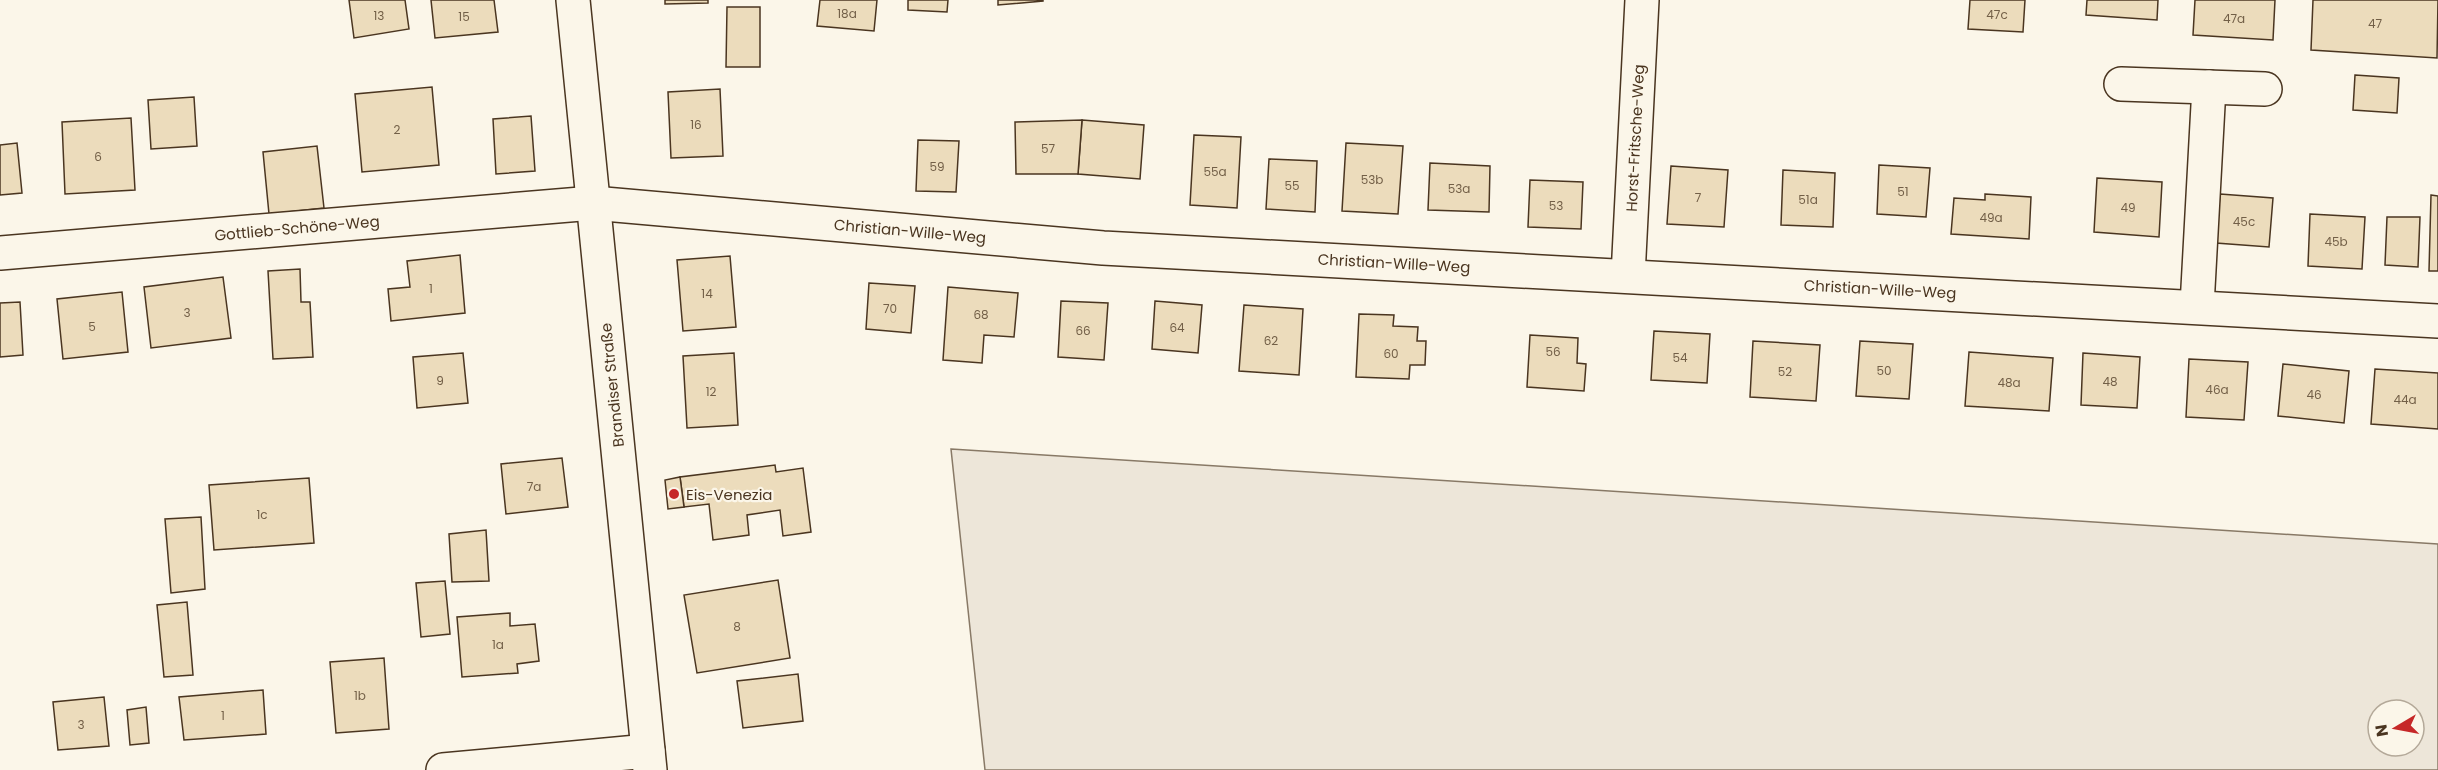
<svg xmlns="http://www.w3.org/2000/svg" width="2438" height="770" viewBox="0 0 2438 770" font-family="Poppins,sans-serif">
  <style>
    .grass { fill: #ede6d9; stroke: #887966; stroke-width: 1.5; fill-rule: evenodd }
    .building { fill: #ecdcbc; stroke: #4a3520; stroke-width: 1.5 }
    .lines { fill: none; stroke-linecap: round; stroke-linejoin: round }
    .minor-casing { stroke: #4a3520; stroke-width: 36 }
    .tertiary-casing { stroke: #4a3520; stroke-width: 36 }
    .minor { stroke: #fbf6e9; stroke-width: 33 }
    .tertiary { stroke: #fbf6e9; stroke-width: 33 }
    .poi-dot { fill: #c62828; stroke: #fbf6e9; stroke-width: 2 }
    .labels { text-anchor: middle; dominant-baseline: central; stroke-width: 4.5; stroke-linejoin: round; paint-order: stroke }
    .number-label { font-size: 12px; fill: #725f47 }
    .street-label { font-size: 15px; fill: #4a3520; stroke: #fbf6e9 }
    .poi-label { font-size: 15px; fill: #4a3520; stroke: #fbf6e9; text-anchor: start }
  </style>
  <rect width="100%" height="100%" fill="#fbf6e9"/>
  <path class="grass" d="M951,449L2438,544V770H985ZM2378,710H2414V746H2378Z"/>
  <g class="building">
    <polygon points="349,0 405,0 409,29 354,38"/>
    <polygon points="431,0 494,0 498,32 435,38"/>
    <polygon points="665,0 708,0 708,3 665,4"/>
    <polygon points="820,0 877,0 874,31 817,26"/>
    <polygon points="908,0 948,0 947,12 908,10"/>
    <polygon points="998,0 1043,0 1043,1 998,5"/>
    <polygon points="1970,0 2025,0 2023,32 1968,29"/>
    <polygon points="2087,0 2158,0 2157,20 2086,15"/>
    <polygon points="2195,0 2275,0 2273,40 2193,35"/>
    <polygon points="2313,0 2438,0 2437,58 2311,50"/>
    <polygon points="727,7 760,7 760,67 726,67"/>
    <polygon points="2355,75 2399,78 2397,113 2353,110"/>
    <polygon points="432,87 439,165 362,172 355,94"/>
    <polygon points="720,89 723,156 671,158 668,92"/>
    <polygon points="194,97 197,146 151,149 148,100"/>
    <polygon points="531,116 535,171 496,174 493,119"/>
    <polygon points="131,118 135,190 65,194 62,122"/>
    <polygon points="1082,120 1144,125 1140,179 1078,174"/>
    <polygon points="1082,120 1078,174 1016,174 1015,122"/>
    <polygon points="1194,135 1241,137 1237,208 1190,205"/>
    <polygon points="918,140 959,141 956,192 916,191"/>
    <polygon points="17,143 22,193 0,195 0,145"/>
    <polygon points="1346,143 1403,146 1398,214 1342,211"/>
    <polygon points="317,146 324,208 269,214 263,152"/>
    <polygon points="1269,159 1317,161 1315,212 1266,209"/>
    <polygon points="1430,163 1490,166 1489,212 1428,210"/>
    <polygon points="1879,165 1930,168 1926,217 1877,214"/>
    <polygon points="1671,166 1728,170 1724,227 1667,224"/>
    <polygon points="1783,170 1835,173 1833,227 1781,225"/>
    <polygon points="2097,178 2162,182 2159,237 2094,232"/>
    <polygon points="1530,180 1583,182 1581,229 1528,227"/>
    <polygon points="1985,194 2031,197 2029,239 1951,234 1954,198 1985,200"/>
    <polygon points="2220,194 2273,198 2269,247 2216,243"/>
    <polygon points="2431,195 2438,196 2438,271 2429,271"/>
    <polygon points="2310,214 2365,217 2362,269 2308,266"/>
    <polygon points="2387,217 2420,217 2418,267 2385,265"/>
    <polygon points="460,255 465,313 391,321 388,289 410,287 407,261"/>
    <polygon points="730,256 736,327 683,331 677,260"/>
    <polygon points="300,269 301,302 310,302 313,357 273,359 268,271"/>
    <polygon points="223,277 231,338 151,348 144,287"/>
    <polygon points="869,283 915,286 911,333 866,329"/>
    <polygon points="948,287 1018,293 1014,337 984,335 982,363 943,360"/>
    <polygon points="122,292 128,352 63,359 57,299"/>
    <polygon points="1061,301 1108,303 1104,360 1058,357"/>
    <polygon points="1155,301 1202,305 1198,353 1152,349"/>
    <polygon points="20,302 23,355 0,357 0,303"/>
    <polygon points="1244,305 1303,309 1299,375 1239,371"/>
    <polygon points="1359,314 1394,315 1393,326 1418,327 1417,341 1426,341 1425,365 1410,365 1409,379 1356,377"/>
    <polygon points="1654,331 1710,334 1707,383 1651,380"/>
    <polygon points="1530,335 1578,338 1577,363 1586,364 1584,391 1527,387"/>
    <polygon points="1753,341 1820,345 1816,401 1750,397"/>
    <polygon points="1860,341 1913,344 1909,399 1856,396"/>
    <polygon points="1969,352 2053,358 2049,411 1965,406"/>
    <polygon points="463,353 468,403 417,408 413,357"/>
    <polygon points="734,353 738,425 687,428 683,356"/>
    <polygon points="2083,353 2140,357 2137,408 2081,405"/>
    <polygon points="2189,359 2248,362 2244,420 2186,417"/>
    <polygon points="2283,364 2349,371 2344,423 2278,416"/>
    <polygon points="2375,369 2438,373 2438,429 2371,424"/>
    <polygon points="562,458 568,507 506,514 501,464"/>
    <polygon points="775,465 776,472 803,468 811,532 783,536 780,510 747,515 749,535 713,540 709,504 684,507 680,477"/>
    <polygon points="680,477 684,507 668,509 665,480"/>
    <polygon points="309,478 314,543 214,550 209,485"/>
    <polygon points="201,517 205,589 171,593 165,519"/>
    <polygon points="486,530 489,581 452,582 449,534"/>
    <polygon points="778,580 790,658 697,673 684,595"/>
    <polygon points="445,581 450,634 421,637 416,583"/>
    <polygon points="187,602 193,675 164,677 157,605"/>
    <polygon points="510,613 510,626 535,624 539,661 517,664 518,673 462,677 457,617"/>
    <polygon points="384,658 389,729 336,733 330,662"/>
    <polygon points="798,674 803,721 743,728 737,681"/>
    <polygon points="263,690 266,734 184,740 179,697"/>
    <polygon points="104,697 109,746 58,750 53,702"/>
    <polygon points="146,707 149,743 130,745 127,710"/>
  </g>
  <g class="lines">
    <defs>
      <g id="minor">
        <polyline points="2121,84 2265,89"/>
        <polyline points="0,253 593,203 1103,248 2438,321"/>
        <polyline points="1628,276 1642,0"/>
        <polyline points="2197,306 2209,87"/>
        <polyline points="443,770 648,751"/>
      </g>
      <polyline id="tertiary" points="573,0 650,770"/>
    </defs>
    <use href="#minor" class="minor-casing"/>
    <use href="#tertiary" class="tertiary-casing"/>
    <use href="#minor" class="minor"/>
    <use href="#tertiary" class="tertiary"/>
  </g>
  <circle class="poi-dot" cx="674" cy="494" r="6"/>
  <g class="labels">
    <g class="number-label">
      <text x="847" y="13">18a</text>
      <text x="1997" y="14">47c</text>
      <text x="379" y="15">13</text>
      <text x="464" y="16">15</text>
      <text x="2234" y="18">47a</text>
      <text x="2375" y="23">47</text>
      <text x="696" y="124">16</text>
      <text x="397" y="129">2</text>
      <text x="1048" y="148">57</text>
      <text x="98" y="156">6</text>
      <text x="937" y="166">59</text>
      <text x="1215" y="171">55a</text>
      <text x="1372" y="179">53b</text>
      <text x="1292" y="185">55</text>
      <text x="1459" y="188">53a</text>
      <text x="1903" y="191">51</text>
      <text x="1698" y="197">7</text>
      <text x="1808" y="199">51a</text>
      <text x="1556" y="205">53</text>
      <text x="2128" y="207">49</text>
      <text x="1991" y="217">49a</text>
      <text x="2244" y="221">45c</text>
      <text x="2336" y="241">45b</text>
      <text x="431" y="288">1</text>
      <text x="707" y="293">14</text>
      <text x="890" y="308">70</text>
      <text x="187" y="312">3</text>
      <text x="981" y="314">68</text>
      <text x="92" y="326">5</text>
      <text x="1177" y="327">64</text>
      <text x="1083" y="330">66</text>
      <text x="1271" y="340">62</text>
      <text x="1553" y="351">56</text>
      <text x="1391" y="353">60</text>
      <text x="1680" y="357">54</text>
      <text x="1884" y="370">50</text>
      <text x="1785" y="371">52</text>
      <text x="440" y="380">9</text>
      <text x="2110" y="381">48</text>
      <text x="2009" y="382">48a</text>
      <text x="2217" y="389">46a</text>
      <text x="711" y="391">12</text>
      <text x="2314" y="394">46</text>
      <text x="2405" y="399">44a</text>
      <text x="534" y="486">7a</text>
      <text x="262" y="514">1c</text>
      <text x="737" y="626">8</text>
      <text x="498" y="644">1a</text>
      <text x="360" y="695">1b</text>
      <text x="223" y="715">1</text>
      <text x="81" y="724">3</text>
    </g>
    <g class="street-label">
      <text transform="translate(1635 138) rotate(-87)">Horst-Fritsche-Weg</text>
      <text transform="translate(297 228) rotate(-5)">Gottlieb-Schöne-Weg</text>
      <text transform="translate(910 231) rotate(5)">Christian-Wille-Weg</text>
      <text transform="translate(1394 263) rotate(3)">Christian-Wille-Weg</text>
      <text transform="translate(1880 289) rotate(3)">Christian-Wille-Weg</text>
      <text transform="translate(612 385) rotate(-96)">Brandiser Straße</text>
    </g>
    <g class="poi-label">
      <text x="686" y="494">Eis-Venezia</text>
    </g>
  </g>
  <g transform="translate(2396 728) rotate(260)"><circle r="28" fill="#fbf6e9" stroke="#b4a999" stroke-width="1.5"/>
  <path d="M0-4.5L10 22L0 15L-10 22Z" fill="#c62828"/>
  <text y="-9" font-size="16" font-weight="bold" text-anchor="middle" fill="#4a3520">N</text>
  </g>
</svg>
